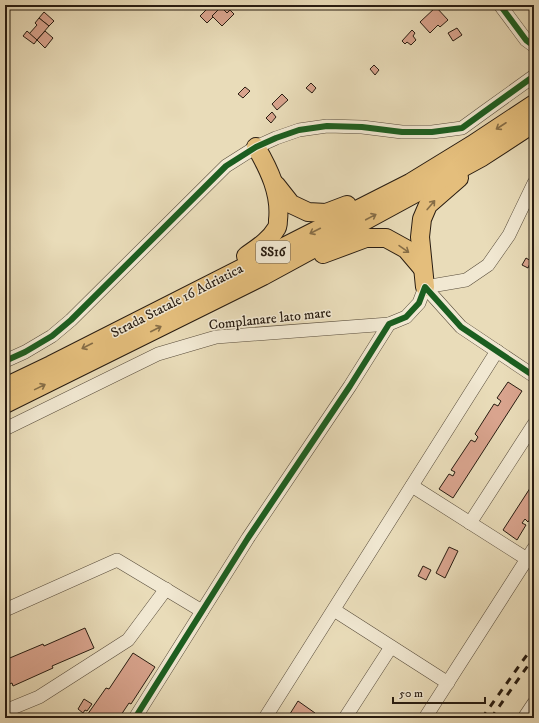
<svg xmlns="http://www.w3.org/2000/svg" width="539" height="723" viewBox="0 0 539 723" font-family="'IM FELL DW Pica',serif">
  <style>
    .building { fill: #d9a48e; stroke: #281c11 }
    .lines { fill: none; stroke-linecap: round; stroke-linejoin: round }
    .minor-casing { stroke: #584c3b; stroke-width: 14 }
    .highway-casing { stroke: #281c11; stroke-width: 20 }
    .minor { stroke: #f1e8d2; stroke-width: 13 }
    .highway { stroke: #e4be7c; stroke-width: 18 }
    .rail { stroke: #281c11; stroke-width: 3; stroke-dasharray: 7 7; stroke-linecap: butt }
    .cycleway-casing { stroke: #f1e8d2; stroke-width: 8 }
    .cycleway { stroke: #1b5e20; stroke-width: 6 }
    .oneway { stroke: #866d46 }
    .labels { text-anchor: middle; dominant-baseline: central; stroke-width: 3; stroke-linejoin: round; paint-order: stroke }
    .shield { fill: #f1e8d2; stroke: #64594b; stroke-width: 1 }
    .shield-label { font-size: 13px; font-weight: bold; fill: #281c11 }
    .street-label { font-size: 14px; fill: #281c11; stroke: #f1e8d2 }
  </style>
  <rect width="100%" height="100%" fill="#e9dcb9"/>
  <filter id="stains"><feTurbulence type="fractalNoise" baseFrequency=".005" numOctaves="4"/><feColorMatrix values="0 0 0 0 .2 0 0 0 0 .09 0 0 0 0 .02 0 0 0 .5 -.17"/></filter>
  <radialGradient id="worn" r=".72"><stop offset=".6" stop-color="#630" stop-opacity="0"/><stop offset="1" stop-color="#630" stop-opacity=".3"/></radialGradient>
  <g class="building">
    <polygon points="208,5 231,5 233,7 227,13 221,7 212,16 213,17 207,23 200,16 207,9 205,7"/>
    <polygon points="221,7 227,13 230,10 234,14 222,26 212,16"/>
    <polygon points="436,7 448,20 440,27 438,25 430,33 420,22"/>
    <polygon points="44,12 54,21 49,26 39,18"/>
    <polygon points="39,18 49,26 37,40 29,34 37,25 35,23"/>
    <polygon points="457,28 462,35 453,41 448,33"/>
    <polygon points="412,30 415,33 413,36 416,40 411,45 407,42 405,44 402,41"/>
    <polygon points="27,31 37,40 34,44 23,36"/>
    <polygon points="45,31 53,38 45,48 37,40"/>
    <polygon points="374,65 379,70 375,75 370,69"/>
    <polygon points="311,83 316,88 312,93 306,88"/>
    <polygon points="245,87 250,91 243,98 238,94"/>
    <polygon points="282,94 288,100 277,110 272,104"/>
    <polygon points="272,112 276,117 271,123 266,118"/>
    <polygon points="526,258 531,261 528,268 522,265"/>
    <polygon points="508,382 522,391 453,498 439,489 449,474 453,476 455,472 451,470 471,440 475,442 478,437 475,434 494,404 498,406 501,401 497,398"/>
    <polygon points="534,482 534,513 528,522 525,519 522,523 526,525 517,540 503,530"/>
    <polygon points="449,547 458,551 445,578 436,573"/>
    <polygon points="423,566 431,570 426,580 418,576"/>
    <polygon points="85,628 94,648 52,666 53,668 13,686 12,683 5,686 5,660 43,644 44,646"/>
    <polygon points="133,653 155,667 131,704 129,703 119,718 85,718 106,688 109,689"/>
    <polygon points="84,699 92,704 87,711 85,710 83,713 78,709"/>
    <polygon points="298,701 315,713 312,718 288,717"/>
  </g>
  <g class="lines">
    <defs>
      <g id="minor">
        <polyline points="500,5 526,40 534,46"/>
        <polyline points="425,287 466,280 488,265 509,235 534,183"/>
        <polyline points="425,287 461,327 534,376"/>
        <polyline points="5,361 25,352 52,336 71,320 226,166 256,147 276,138 299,130 327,126 362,127 402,132 432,132 462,128 484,112 534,76"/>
        <polyline points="5,429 158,354 216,337 389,324"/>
        <polyline points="412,486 527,559"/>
        <polyline points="470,523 534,424"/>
        <polyline points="5,610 117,560 202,611"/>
        <polyline points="334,610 448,683"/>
        <polyline points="5,711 39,697 128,640 166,589"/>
        <polyline points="135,718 248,538 350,386 389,324 406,317 419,303 425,287"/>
        <polyline points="265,718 497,351"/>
        <polyline points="345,718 391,647"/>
        <polyline points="425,718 534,548"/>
        <polyline points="524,718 534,703"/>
      </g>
      <g id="highway">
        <polyline points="276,185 291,204 308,212 326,213 347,205"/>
        <polyline points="323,254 366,238 386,238 406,249 423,269"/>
        <path d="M246,256C257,248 269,241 276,229C278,227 278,223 278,220C281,194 269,169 256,147"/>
        <polyline points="425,287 420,237 422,219 428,205 459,178"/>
        <polyline points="5,387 51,365 410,183 472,145 534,104"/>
        <polyline points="5,404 263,276 482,157 534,123"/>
      </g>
    </defs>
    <use href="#minor" class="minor-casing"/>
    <use href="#highway" class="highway-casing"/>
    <use href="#minor" class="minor"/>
    <use href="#highway" class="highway"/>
    <g class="rail">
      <polyline points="482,718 534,645"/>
      <polyline points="491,718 534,657"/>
    </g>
    <defs>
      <g id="cycleway">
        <polyline points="500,5 526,40 534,46"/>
        <polyline points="5,361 25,352 52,336 71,320 226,166 256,147 276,138 299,130 327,126 362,127 402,132 432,132 462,128 484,112 534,76"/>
        <polyline points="135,718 248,538 350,386 389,324 406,317 419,303 425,287 461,327 534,376"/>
      </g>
    </defs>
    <use href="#cycleway" class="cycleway-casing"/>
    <use href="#cycleway" class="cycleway"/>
  </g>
  <defs><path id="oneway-shaft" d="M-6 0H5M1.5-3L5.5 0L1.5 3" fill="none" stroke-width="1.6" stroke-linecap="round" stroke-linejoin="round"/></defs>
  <g class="oneway">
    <use href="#oneway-shaft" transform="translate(501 126) rotate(147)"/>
    <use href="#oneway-shaft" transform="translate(431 205) rotate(-50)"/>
    <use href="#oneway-shaft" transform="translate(371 217) rotate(-28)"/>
    <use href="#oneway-shaft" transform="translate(315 231) rotate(153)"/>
    <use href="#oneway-shaft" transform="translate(404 249) rotate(35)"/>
    <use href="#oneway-shaft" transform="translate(156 329) rotate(-27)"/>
    <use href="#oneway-shaft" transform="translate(87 346) rotate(153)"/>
    <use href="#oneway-shaft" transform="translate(40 387) rotate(-26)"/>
  </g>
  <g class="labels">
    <rect class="shield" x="256" y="241" width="34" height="22" rx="3"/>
    <g class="shield-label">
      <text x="273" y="252">SS16</text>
    </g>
    <g class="street-label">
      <text transform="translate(177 301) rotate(-27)">Strada Statale 16 Adriatica</text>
      <text transform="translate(270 319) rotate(-6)">Complanare lato mare</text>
    </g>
  </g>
  <rect width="539" height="723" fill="none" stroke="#e9dcb9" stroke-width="20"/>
  <rect x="6" y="6" width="527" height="711" fill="none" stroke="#281c11" stroke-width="2"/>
  <rect x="10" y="10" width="519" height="703" fill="none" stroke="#281c11"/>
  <path d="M393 697v6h92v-6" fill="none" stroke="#281c11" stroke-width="2"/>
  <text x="399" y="697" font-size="12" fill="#281c11" stroke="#f1e8d2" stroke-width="3" paint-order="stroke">50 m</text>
  <rect width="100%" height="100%" filter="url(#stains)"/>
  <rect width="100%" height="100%" fill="url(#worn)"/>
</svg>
